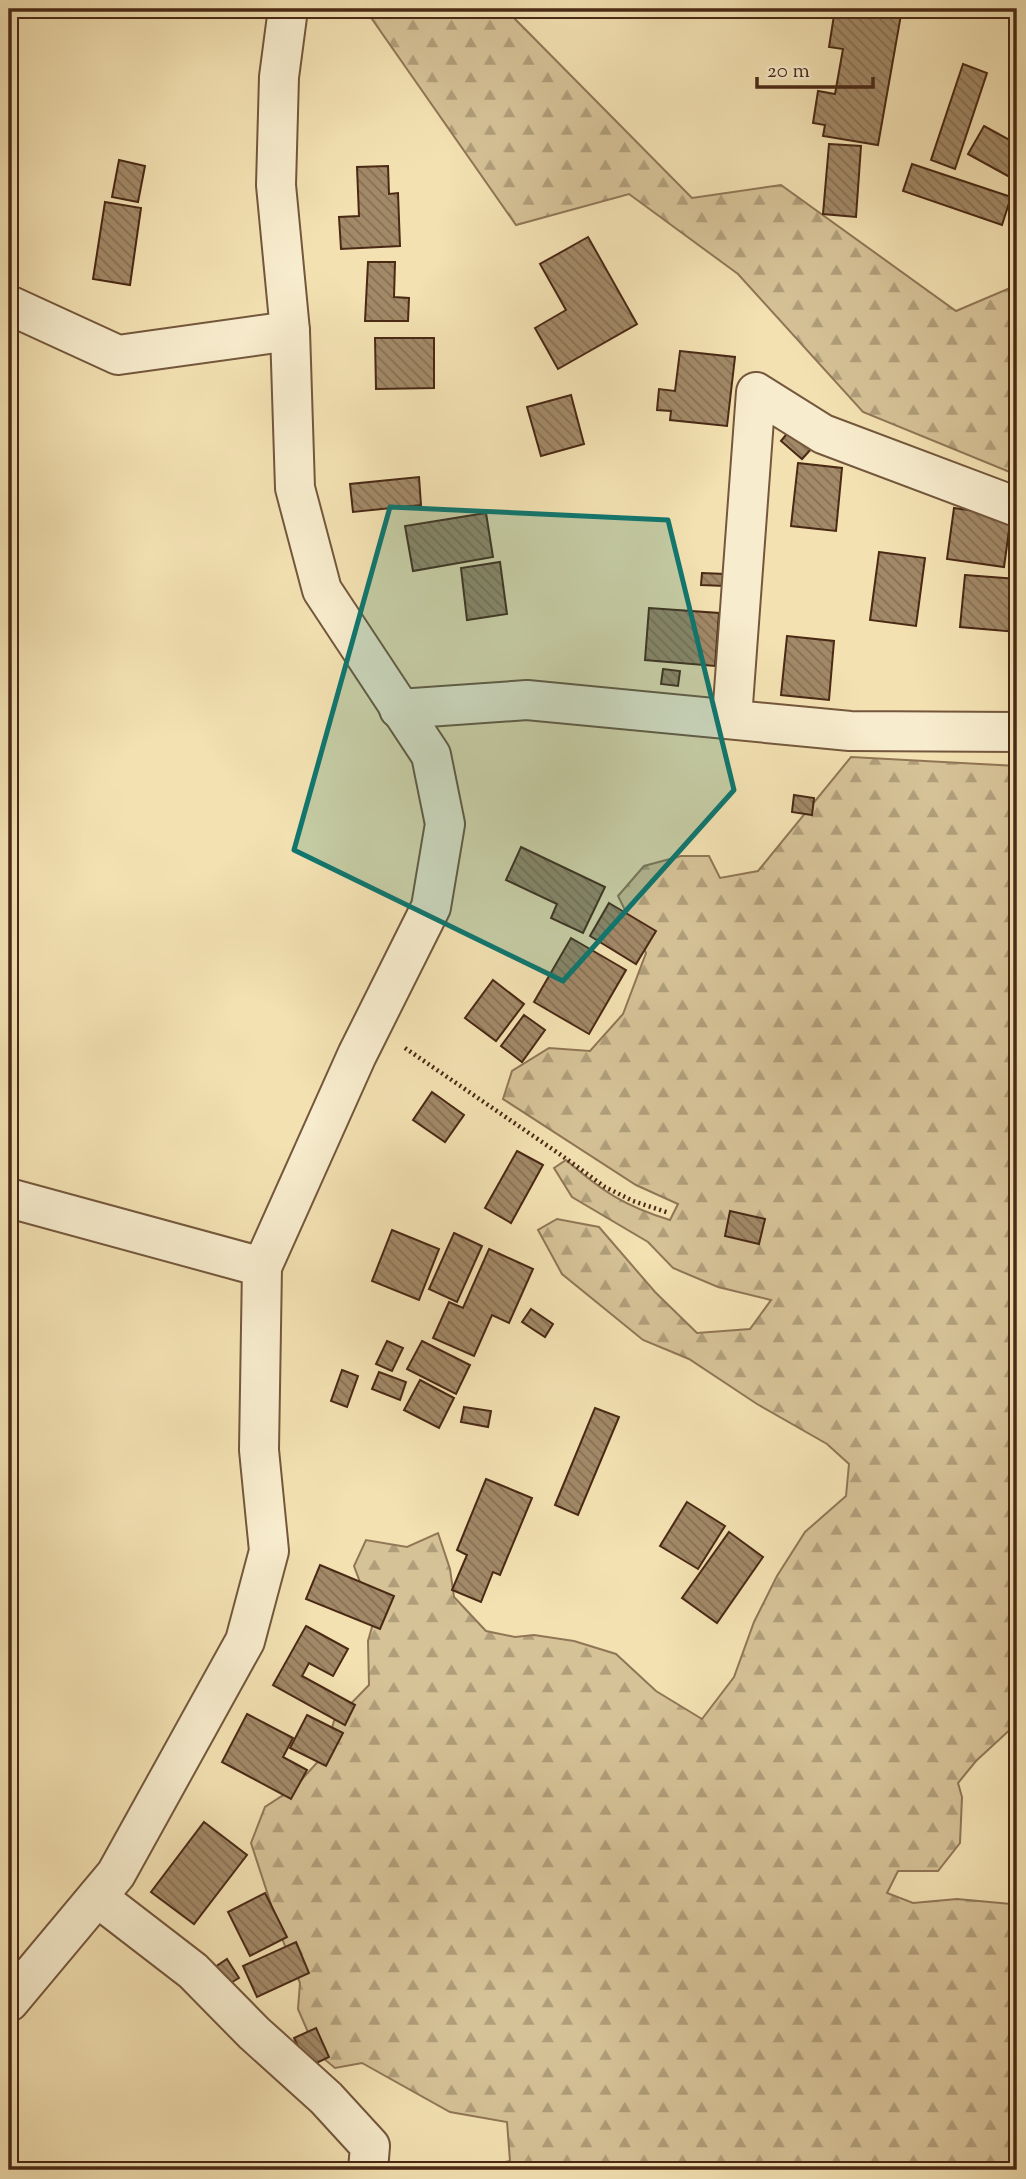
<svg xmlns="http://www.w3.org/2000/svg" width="1026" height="2179" viewBox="0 0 1026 2179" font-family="'Sorts Mill Goudy',serif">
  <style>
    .forest { fill: url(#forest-firs); stroke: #907656; stroke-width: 2 }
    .building { fill: url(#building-back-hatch); stroke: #4a2915; stroke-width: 2 }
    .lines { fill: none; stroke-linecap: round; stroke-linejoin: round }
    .minor-casing { stroke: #74573c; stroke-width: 42 }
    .path { stroke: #4a2915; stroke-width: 4.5; stroke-dasharray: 2 3.5; stroke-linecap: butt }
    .minor { stroke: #f7eccd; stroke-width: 38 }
    .marked { fill: #0f766e; fill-opacity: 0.2; stroke: #0f766e; stroke-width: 5; stroke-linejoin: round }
  </style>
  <defs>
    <pattern id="forest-firs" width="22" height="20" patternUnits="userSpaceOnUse" patternTransform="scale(1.75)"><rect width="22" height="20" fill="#d6c297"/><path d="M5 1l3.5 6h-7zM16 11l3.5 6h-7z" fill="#b09e7a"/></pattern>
    <pattern id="building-back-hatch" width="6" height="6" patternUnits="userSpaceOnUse" patternTransform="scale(1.75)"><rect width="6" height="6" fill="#a28967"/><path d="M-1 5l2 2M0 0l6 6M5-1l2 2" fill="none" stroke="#867054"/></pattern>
  </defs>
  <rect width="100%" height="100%" fill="#f3e1b2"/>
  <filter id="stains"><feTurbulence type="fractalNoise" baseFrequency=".00286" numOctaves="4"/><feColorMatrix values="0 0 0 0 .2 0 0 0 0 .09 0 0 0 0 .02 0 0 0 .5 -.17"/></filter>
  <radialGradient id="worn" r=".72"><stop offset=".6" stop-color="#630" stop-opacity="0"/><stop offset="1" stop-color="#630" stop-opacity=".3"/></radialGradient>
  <g class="forest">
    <polygon points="365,9 508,9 515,19 692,198 781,185 956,311 1017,285 1017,475 863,412 738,274 629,194 516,225"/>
    <path d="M851,757L1017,766V1717L1014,1726L976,1761L958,1783L962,1797L960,1843L938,1871H898L887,1893L913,1903L957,1899L1011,1904L1017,1901V2170H469L510,2161L507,2122L450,2112L362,2063L335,2068L317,2053L298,2009L300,1983L283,1941L251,1843L265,1807L294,1788L324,1755L334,1721L369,1685L368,1641L374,1620L354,1566L366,1540L407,1547L438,1533L450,1569L454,1597L486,1631L515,1637L534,1635L574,1641L616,1654L656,1691L702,1719L734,1677L754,1622L777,1576L805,1532L846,1496L849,1464L827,1444L757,1404L689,1359L643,1340L562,1274L538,1230L557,1219L599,1227L655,1292L697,1333L750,1329L771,1300L718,1287L673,1268L648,1242L572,1197L554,1168L566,1160C602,1191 624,1206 670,1220L678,1204L636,1185L503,1099L512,1071L549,1048L590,1051L623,1014L646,953L618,896L644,866L681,856H709L720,878L758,871Z"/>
  </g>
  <g class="building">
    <polygon points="835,9 902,9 878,145 823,136 825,125 813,123 818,91 835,94 843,49 829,47"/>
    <polygon points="963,64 987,73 955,169 931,160"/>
    <polygon points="984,126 1017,144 1017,181 968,154"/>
    <polygon points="829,144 861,146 856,217 823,214"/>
    <polygon points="119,160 145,166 138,202 112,197"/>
    <polygon points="912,164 1011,197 1002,225 903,191"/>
    <polygon points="388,166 389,194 398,193 400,246 341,249 339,217 359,216 357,167"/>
    <polygon points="105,202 141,208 130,285 93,279"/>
    <polygon points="588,237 637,324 558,369 535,328 566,310 540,264"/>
    <polygon points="368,262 395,262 394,297 409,298 408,321 365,321"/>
    <polygon points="375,338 434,338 434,388 376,389"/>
    <polygon points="680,351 735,357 727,426 670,420 671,411 657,410 659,389 675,391"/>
    <polygon points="571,395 584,444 541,456 527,407"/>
    <polygon points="790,430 812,448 802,459 781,441"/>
    <polygon points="798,463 842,468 836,531 791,526"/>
    <polygon points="419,477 421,505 353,512 350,484"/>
    <polygon points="954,508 1011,516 1004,567 947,559"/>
    <polygon points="486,513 493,557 413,571 405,526"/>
    <polygon points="879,552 925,558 916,626 870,620"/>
    <polygon points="500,562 507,614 467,620 461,568"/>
    <polygon points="702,573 725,574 725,586 701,585"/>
    <polygon points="965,575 1017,579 1017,632 960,627"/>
    <polygon points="649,608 719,613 715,666 645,660"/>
    <polygon points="787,636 834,641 829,700 781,695"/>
    <polygon points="663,669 680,671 678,686 661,684"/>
    <polygon points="794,795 814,798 812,815 792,812"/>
    <polygon points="521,847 605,887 583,933 551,918 557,904 506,880"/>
    <polygon points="609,903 656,931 636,964 590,936"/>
    <polygon points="571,938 626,970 589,1034 534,1002"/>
    <polygon points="493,980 524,1004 496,1041 465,1018"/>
    <polygon points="524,1015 545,1030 522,1062 501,1046"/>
    <polygon points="432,1092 464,1115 445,1142 413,1120"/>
    <polygon points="517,1151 543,1165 511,1223 485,1208"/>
    <polygon points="730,1211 765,1219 759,1244 725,1236"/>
    <polygon points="392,1230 439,1249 419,1300 372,1281"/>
    <polygon points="454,1233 482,1246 457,1302 429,1289"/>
    <polygon points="489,1249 533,1269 509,1323 492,1315 474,1356 433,1338 449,1302 463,1308"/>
    <polygon points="531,1309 553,1324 545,1337 522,1322"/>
    <polygon points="387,1341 403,1348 392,1371 376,1364"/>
    <polygon points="422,1341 470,1365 456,1394 407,1369"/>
    <polygon points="342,1370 358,1376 347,1407 331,1401"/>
    <polygon points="379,1372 406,1382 400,1400 372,1389"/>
    <polygon points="420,1380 454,1398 439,1428 404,1410"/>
    <polygon points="464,1407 491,1411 488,1427 461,1422"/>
    <polygon points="595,1408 619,1417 578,1515 555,1505"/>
    <polygon points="486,1479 532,1498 500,1575 493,1572 481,1602 452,1590 467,1555 457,1550"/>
    <polygon points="687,1502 725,1526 698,1569 660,1546"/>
    <polygon points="729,1532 763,1557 717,1623 682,1598"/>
    <polygon points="320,1565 394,1596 380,1629 306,1599"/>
    <polygon points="306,1626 348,1649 333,1676 309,1663 302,1676 355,1705 345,1725 273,1685"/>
    <polygon points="247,1714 293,1738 283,1757 307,1770 291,1799 222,1762"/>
    <polygon points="307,1715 343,1733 326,1766 290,1748"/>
    <polygon points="204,1822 247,1855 194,1924 151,1892"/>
    <polygon points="265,1893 287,1937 250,1956 228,1912"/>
    <polygon points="296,1942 309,1973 257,1997 243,1966"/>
    <polygon points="227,1959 239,1978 227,1985 215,1967"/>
    <polygon points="316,2028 329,2057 308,2067 294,2038"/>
  </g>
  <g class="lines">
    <defs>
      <g id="minor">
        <polyline points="9,305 118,355 290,331"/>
        <polyline points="399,709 527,700 850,731 1017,732"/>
        <polyline points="732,718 756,392 823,434 1017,507"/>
        <polyline points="9,1198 262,1267"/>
        <polyline points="97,1897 193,1971 254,2033 326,2098 370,2146 368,2170"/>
        <polyline points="9,2002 116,1874 245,1641 269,1551 259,1450 262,1267 357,1055 431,907 445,824 431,755 322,590 295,488 290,331 276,185 279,77 288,9"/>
      </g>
    </defs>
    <use href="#minor" class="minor-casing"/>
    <polyline class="path" points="405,1048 561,1155 605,1187 633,1201 669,1213"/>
    <use href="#minor" class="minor"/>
  </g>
  <path class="marked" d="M390,507L668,520L734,790L563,981L294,850Z"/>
  <rect width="1026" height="2179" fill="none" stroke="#f3e1b2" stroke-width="35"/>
  <rect x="10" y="10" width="1005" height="2158" fill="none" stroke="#4a2915" stroke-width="3.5"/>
  <rect x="18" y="18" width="991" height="2144" fill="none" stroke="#4a2915" stroke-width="2"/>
  <path d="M757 77v10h116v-10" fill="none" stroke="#4a2915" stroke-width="3.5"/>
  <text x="767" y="77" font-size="21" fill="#4a2915" stroke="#f7eccd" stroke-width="5" paint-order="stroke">20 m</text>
  <rect width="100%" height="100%" filter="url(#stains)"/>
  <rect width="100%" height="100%" fill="url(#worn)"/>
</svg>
